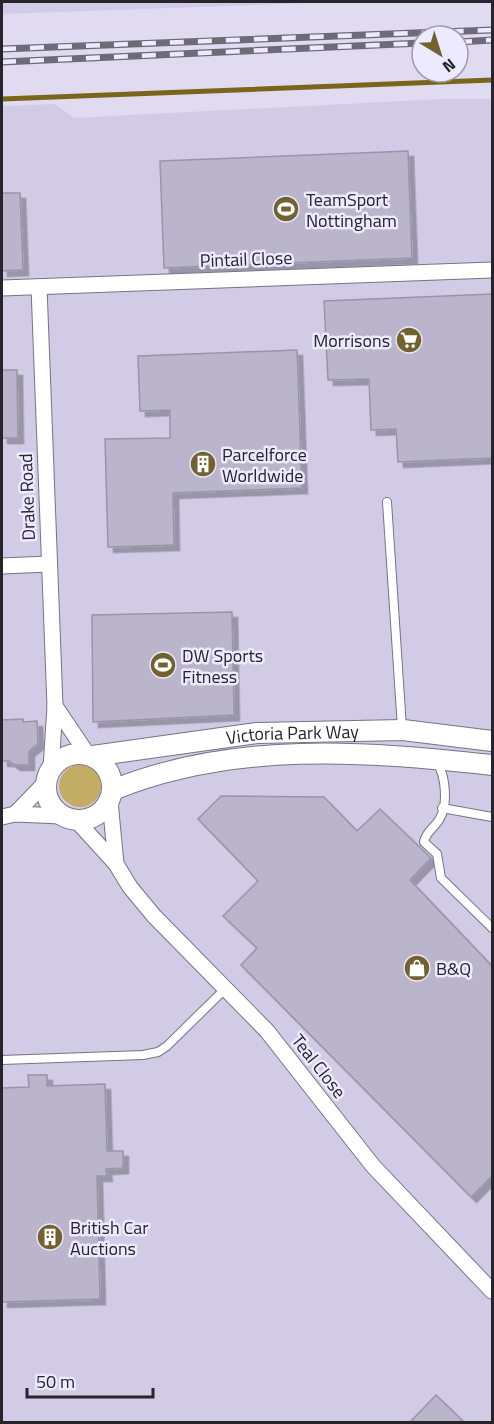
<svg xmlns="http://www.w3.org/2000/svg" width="494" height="1424" viewBox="0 0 494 1424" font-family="'Titillium Web',sans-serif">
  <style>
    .built { fill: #d1cbe6 }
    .green { fill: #c3ad64 }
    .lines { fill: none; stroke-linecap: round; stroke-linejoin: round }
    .stream { stroke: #79661b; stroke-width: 5 }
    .building { fill: #bab5ca; stroke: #9995a9; stroke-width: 1.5; filter: url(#shadow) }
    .service-casing { stroke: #777386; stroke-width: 10 }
    .minor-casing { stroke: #777386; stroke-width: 17 }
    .tertiary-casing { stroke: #777386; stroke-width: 22 }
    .service { stroke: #fff; stroke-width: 8 }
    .minor { stroke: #fff; stroke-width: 15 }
    .tertiary { stroke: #fff; stroke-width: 20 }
    .rail-casing { stroke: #6e6b79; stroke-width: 7 }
    .rail { stroke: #ede9fe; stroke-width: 4.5; stroke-dasharray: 14; stroke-linecap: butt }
    .labels { text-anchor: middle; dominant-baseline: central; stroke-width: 5; stroke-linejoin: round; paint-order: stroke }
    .poi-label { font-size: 18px; fill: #26242c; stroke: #ede9fe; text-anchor: start }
    .street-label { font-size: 18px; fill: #26242c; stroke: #ede9fe }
  </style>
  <defs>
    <filter id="shadow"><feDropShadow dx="5.5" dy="5.5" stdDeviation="0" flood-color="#0004"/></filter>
  </defs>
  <rect width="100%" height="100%" fill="#e0dbf1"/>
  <g class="built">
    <polygon points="2,2 337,2 2,14"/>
    <polygon points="442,99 492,99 492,1422 2,1422 2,106 55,104 74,118"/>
  </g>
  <circle class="green" cx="80" cy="786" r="21"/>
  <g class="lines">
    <polyline class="stream" points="2,99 492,80"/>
  </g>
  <g class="building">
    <polygon points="408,151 412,258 164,268 160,161"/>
    <polygon points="2,193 20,193 23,270 2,271"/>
    <polygon points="492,294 492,458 398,462 396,429 371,430 369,379 328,380 324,301"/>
    <polygon points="297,350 302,488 173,493 174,545 108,547 105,439 170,438 170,410 140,411 138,356"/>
    <polygon points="2,370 17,370 18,438 2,438"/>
    <polygon points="232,612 234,715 93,722 92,615"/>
    <polygon points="23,719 23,722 37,721 38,744 29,751 29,765 15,765 9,761 2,761 2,720"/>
    <polygon points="221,796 324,797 357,831 380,809 431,858 410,880 492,966 492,1176 471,1197 241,965 257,948 223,916 258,881 198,819"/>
    <polygon points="28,1075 47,1075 47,1086 105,1084 107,1151 123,1151 123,1168 106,1169 107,1176 97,1176 100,1299 2,1302 2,1088 29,1087"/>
    <polygon points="436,1395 464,1422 410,1422"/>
  </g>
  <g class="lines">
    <defs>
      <g id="service">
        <polyline points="387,502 402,728"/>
        <path d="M436,762C446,774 448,805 440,818C435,828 426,831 424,842L437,854L441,878L492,928"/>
        <polyline points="442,808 492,817"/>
        <polyline points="2,1060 143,1055 158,1052 167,1046 226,988"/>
      </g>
      <g id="minor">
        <polyline points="39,287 55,706 51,768"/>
        <polyline points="2,288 492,270"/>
        <polyline points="2,566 49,564"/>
        <polyline points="55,706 88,755"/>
        <polyline points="110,801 116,864"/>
        <polyline points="15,814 46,782"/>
        <polyline points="2,817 15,814 61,816"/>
        <polyline points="76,820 116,864 130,887 154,916 267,1031 373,1166 492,1291"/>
      </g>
      <g id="tertiary">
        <circle cx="79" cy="787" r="33"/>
        <path id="s1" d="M93,756L257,733L403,730L492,741"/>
        <path d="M113,790C233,741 366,751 492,765"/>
      </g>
    </defs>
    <use href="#service" class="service-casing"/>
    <use href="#minor" class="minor-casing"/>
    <use href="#tertiary" class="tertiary-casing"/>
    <use href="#service" class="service"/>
    <use href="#minor" class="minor"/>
    <use href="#tertiary" class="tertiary"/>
    <defs>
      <g id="rail">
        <polyline points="458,42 492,40"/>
        <polyline points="2,49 492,30"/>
        <polyline points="2,62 422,43"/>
      </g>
    </defs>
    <use href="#rail" class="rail-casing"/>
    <use href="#rail" class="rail"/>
  </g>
  <defs>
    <symbol id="stadium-disc" viewBox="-11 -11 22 22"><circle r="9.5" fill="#71622f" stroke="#ede9fe"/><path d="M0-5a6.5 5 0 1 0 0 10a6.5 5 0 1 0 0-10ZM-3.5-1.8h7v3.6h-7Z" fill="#fff"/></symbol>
    <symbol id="supermarket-disc" viewBox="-11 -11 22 22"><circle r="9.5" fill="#71622f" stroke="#ede9fe"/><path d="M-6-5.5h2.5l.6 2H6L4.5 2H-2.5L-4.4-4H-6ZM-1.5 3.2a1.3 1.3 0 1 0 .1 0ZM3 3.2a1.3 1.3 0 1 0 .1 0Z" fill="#fff"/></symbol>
    <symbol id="building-disc" viewBox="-11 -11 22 22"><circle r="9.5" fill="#71622f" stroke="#ede9fe"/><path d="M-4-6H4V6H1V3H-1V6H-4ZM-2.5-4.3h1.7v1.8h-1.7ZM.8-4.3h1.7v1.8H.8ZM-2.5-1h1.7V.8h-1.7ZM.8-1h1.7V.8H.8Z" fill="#fff"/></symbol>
    <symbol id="shop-disc" viewBox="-11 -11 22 22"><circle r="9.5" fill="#71622f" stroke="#ede9fe"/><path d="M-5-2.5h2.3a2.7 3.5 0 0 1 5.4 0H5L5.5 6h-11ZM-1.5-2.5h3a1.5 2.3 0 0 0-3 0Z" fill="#fff"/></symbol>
  </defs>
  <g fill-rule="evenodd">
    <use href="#stadium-disc" x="271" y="194" width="30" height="30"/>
    <use href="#supermarket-disc" x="394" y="325" width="30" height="30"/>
    <use href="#building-disc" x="188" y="449" width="30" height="30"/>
    <use href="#stadium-disc" x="148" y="650" width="30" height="30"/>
    <use href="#shop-disc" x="402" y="953" width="30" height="30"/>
    <use href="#building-disc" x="35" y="1222" width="30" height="30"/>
  </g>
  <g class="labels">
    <g class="poi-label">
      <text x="306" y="199">TeamSport<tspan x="306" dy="21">Nottingham</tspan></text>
      <text x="390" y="340" text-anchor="end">Morrisons</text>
      <text x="222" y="454">Parcelforce<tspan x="222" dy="21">Worldwide</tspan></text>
      <text x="182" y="655">DW Sports<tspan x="182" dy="21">Fitness</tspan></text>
      <text x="436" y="968">B&amp;Q</text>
      <text x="70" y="1227">British Car<tspan x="70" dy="21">Auctions</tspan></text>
    </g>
    <g class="street-label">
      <text transform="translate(246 259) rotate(-2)">Pintail Close</text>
      <text transform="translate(27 497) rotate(-92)">Drake Road</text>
      <text stroke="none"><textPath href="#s1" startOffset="201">Victoria Park Way</textPath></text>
      <text transform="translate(319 1066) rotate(52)">Teal Close</text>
    </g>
  </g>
  <rect width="494" height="1424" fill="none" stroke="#26242c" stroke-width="6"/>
  <g transform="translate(440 54) rotate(142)"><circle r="28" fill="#ede9fe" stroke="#9d9aaa" stroke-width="1.5"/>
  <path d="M0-4.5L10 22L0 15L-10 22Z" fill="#71622f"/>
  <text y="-9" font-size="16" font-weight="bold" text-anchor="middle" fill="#26242c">N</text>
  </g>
  <path d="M27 1388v9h126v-9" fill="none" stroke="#26242c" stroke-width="3"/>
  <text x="36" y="1388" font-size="18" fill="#26242c" stroke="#ede9fe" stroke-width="4.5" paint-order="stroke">50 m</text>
</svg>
